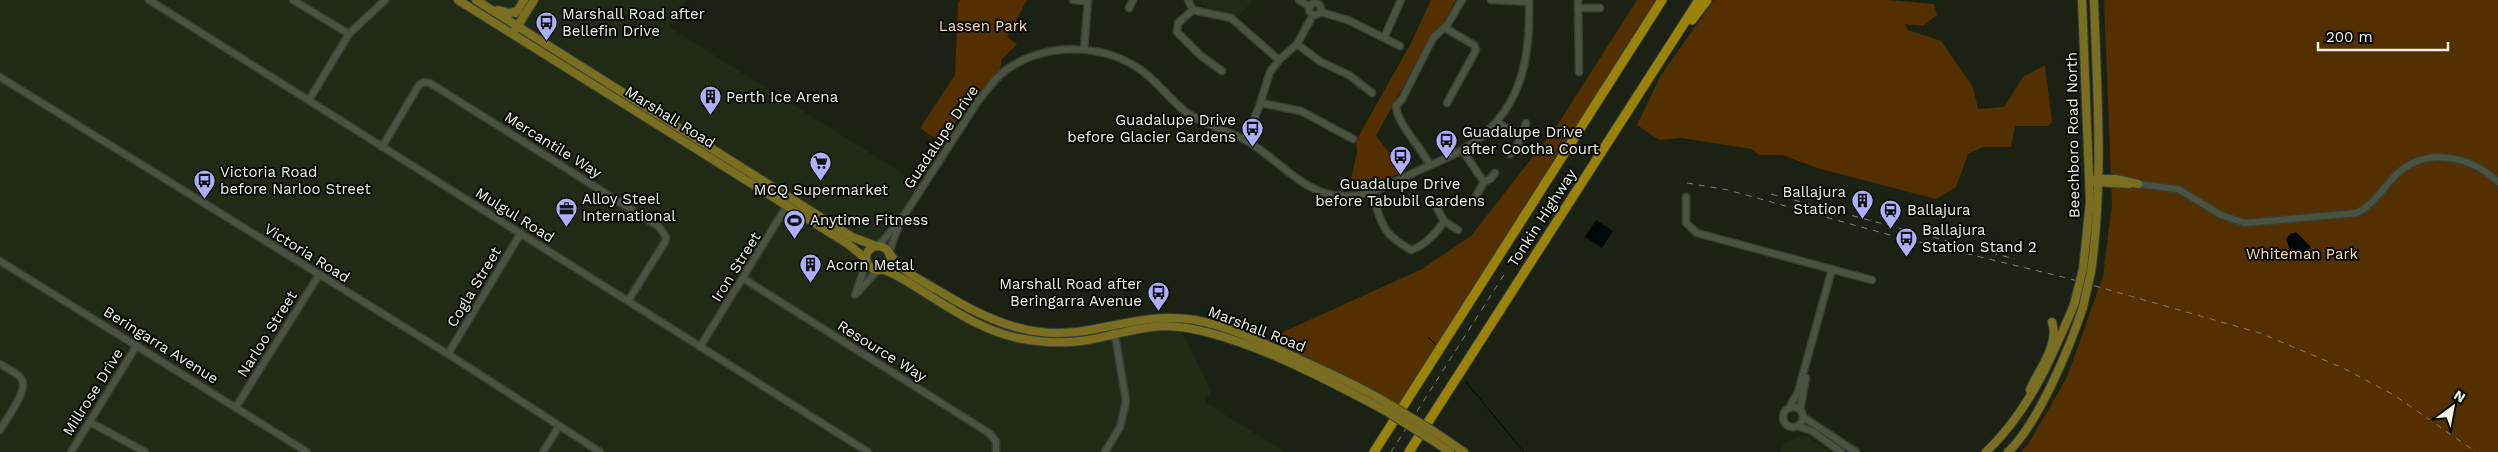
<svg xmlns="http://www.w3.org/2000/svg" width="2498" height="452" viewBox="0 0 2498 452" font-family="'Work Sans',sans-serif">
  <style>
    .built { fill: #212a15 }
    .green { fill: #542f00 }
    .water { fill: #000808 }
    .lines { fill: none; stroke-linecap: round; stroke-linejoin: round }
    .stream { stroke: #000808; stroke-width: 1 }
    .minor-casing { stroke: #393e34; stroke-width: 9 }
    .major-casing { stroke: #393e34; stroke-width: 10 }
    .highway-casing { stroke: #393e34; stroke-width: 11 }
    .minor { stroke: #4a5240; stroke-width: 6 }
    .major { stroke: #7a6f20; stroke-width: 8 }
    .highway { stroke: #9a830a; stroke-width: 9 }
    .rail { stroke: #7d8275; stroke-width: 1; stroke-dasharray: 6 6; stroke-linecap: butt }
    .major-bridge-casing { stroke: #393e34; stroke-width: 10; stroke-linecap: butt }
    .major-bridge { stroke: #7a6f20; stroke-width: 8 }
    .labels { text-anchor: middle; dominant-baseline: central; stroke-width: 4; stroke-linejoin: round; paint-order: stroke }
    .poi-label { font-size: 15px; fill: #eef2e8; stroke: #080a05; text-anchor: start }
    .park-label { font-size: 15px; fill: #ffdcbb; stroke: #080a05 }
    .street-label { font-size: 15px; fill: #eef2e8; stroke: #080a05 }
  </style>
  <rect width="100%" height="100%" fill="#1b2213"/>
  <g class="built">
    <polygon points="0,0 687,0 669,27 918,183 907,203 913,207 898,233 894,248 905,265 994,318 1032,328 1049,330 1077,328 1156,314 1185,315 1183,334 1211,391 1205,402 1285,452 0,452"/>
    <polygon points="1196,0 1253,0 1236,19 1207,8"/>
    <polygon points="1804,435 1832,452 1779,452 1786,442"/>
  </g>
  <g class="green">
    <polygon points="960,0 1027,0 1007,37 1017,44 1002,59 999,73 974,95 942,143 920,128 955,75 958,4"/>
    <polygon points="1431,0 1456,0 1442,25 1432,33 1376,136 1404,172 1356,191 1348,191 1357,153 1356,141 1411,43"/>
    <polygon points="1637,0 1658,0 1400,411 1261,342 1422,269 1471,236 1556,127"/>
    <polygon points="1714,0 1889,0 1934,4 1937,15 1923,26 1905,24 1908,30 1941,41 1973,87 1978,109 2004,107 2023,77 2045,65 2052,122 2048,126 2015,126 2011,147 1983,147 1968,154 1956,187 1936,199 1817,168 1783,155 1759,155 1752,149 1681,138 1659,140 1637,125 1661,75"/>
    <polygon points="2104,0 2498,0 2498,452 2021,452 2029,443 2067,377 2103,276 2112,204"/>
  </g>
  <g class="water">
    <polygon points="1596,220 1613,231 1602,248 1585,237"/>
    <polygon points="2296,232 2311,247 2300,259 2291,253 2286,239 2290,234"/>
  </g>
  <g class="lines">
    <g class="stream">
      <polyline points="1428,337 1436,345"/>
      <polyline points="1466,382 1524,452"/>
    </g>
    <defs>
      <g id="minor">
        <polyline points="149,0 868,452"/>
        <polyline points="293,0 349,34"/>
        <polyline points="1073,0 1088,1"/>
        <polyline points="1188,0 1193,10 1231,18 1279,60"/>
        <polyline points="1299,0 1310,7"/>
        <polyline points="1491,0 1529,2"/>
        <polyline points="1578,0 1579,72"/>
        <circle cx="1315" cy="9" r="6"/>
        <polyline points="1129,8 1133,0"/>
        <polyline points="1578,8 1600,8"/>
        <polyline points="1193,10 1178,23 1177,32 1200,55 1222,71"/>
        <polyline points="1320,12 1348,20 1400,46"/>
        <polyline points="1445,28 1474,45 1476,50 1447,103"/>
        <polyline points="1384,38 1401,0"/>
        <polyline points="1297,44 1321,62 1349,75 1372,93"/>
        <polyline points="1084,49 1088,0"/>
        <polyline points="0,77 448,354 600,452"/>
        <polyline points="309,100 349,34 385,0"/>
        <polyline points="1261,103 1301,111 1353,139"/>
        <polyline points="1497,122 1520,137"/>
        <polyline points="1245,140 1259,107 1270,72 1279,60 1297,44 1313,15"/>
        <polyline points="382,147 419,85 424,82 430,83 659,227 666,237 665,242 628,301"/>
        <polyline points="1462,150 1484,182"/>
        <polyline points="1510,154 1518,144 1526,123"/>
        <path d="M1430,165C1421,147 1397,124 1396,106L1402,99L1433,38L1447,25L1462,0"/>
        <path d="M2138,184L2178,189L2221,215L2245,223L2357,213C2374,204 2382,189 2396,175C2426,146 2471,156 2498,182"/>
        <path d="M1372,194C1383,225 1380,232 1411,250C1424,246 1437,233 1444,221"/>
        <polyline points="1476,196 1484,182 1490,179 1495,173"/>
        <polyline points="1686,197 1686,223 1697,233 1872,280"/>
        <polyline points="1437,208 1444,221 1458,230"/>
        <path d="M878,246L901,220L978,101C987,90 995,78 1006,70C1046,42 1102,43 1141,70C1158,82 1169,99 1186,112C1204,125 1227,130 1247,141C1273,156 1296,184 1325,193C1358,203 1382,188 1411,174C1428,166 1446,159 1462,150C1520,116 1531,62 1529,0"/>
        <polyline points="889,252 898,228"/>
        <polyline points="0,261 307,452"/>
        <polyline points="744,279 989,433 996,441 996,452"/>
        <polyline points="857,293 878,270"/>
        <polyline points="855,295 867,261"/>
        <polyline points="700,347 791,199"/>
        <polyline points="448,354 521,233"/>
        <path d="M0,364C7,369 19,373 22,380C28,391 6,419 0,430"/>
        <polyline points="236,407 319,275"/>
        <circle cx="1793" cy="417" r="10"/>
        <polyline points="1789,408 1798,392 1832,269"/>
        <polyline points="1800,410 1806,378"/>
        <polyline points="1803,417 1856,452"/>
        <polyline points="90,422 145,452"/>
        <polyline points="1797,426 1812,431 1841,452"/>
        <polyline points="71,452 137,345"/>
        <polyline points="543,452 559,426"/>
        <polyline points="1105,452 1120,427 1126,401 1114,329"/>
      </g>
      <g id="major">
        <polyline points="458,0 848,244 866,259"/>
        <polyline points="476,0 852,237 876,246"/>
        <polyline points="2082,0 2090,202 2083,269"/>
        <polyline points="498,10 509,13 518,11"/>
        <polyline points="516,13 524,0"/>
        <polyline points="515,30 534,0"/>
        <polyline points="2096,179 2116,179 2138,184"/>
        <polyline points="2096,182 2129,184"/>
        <circle cx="878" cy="258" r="12"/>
        <path d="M890,254C900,271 924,282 941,292C988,321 1034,341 1090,330C1126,323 1158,314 1195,320C1228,326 1260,342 1290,355C1323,370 1358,385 1389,404"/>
        <path d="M881,269C898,274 912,285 927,294C956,312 984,331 1018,338C1043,343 1069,344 1093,339C1117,334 1140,327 1164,326C1227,326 1328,380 1384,410"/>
        <path d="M2091,272C2104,182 2097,91 2094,0"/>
        <path d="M2030,390C2038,370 2060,345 2052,322"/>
        <polyline points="1433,431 1464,452"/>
        <polyline points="1429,438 1450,452"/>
        <path d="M1986,452C2029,411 2051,359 2074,305"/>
        <path d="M2008,452C2038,424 2070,347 2083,307"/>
      </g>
      <g id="highway">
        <polyline points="1692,20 1707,0"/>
        <polyline points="1374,452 1662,0"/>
        <polyline points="1409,452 1699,0"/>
      </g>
    </defs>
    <use href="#minor" class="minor-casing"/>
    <use href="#major" class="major-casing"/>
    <use href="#highway" class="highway-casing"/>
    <use href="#minor" class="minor"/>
    <use href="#major" class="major"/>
    <use href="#highway" class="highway"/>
    <g class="rail">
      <polyline points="1687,183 1728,190 1890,235 2067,278 2260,333 2341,367 2394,395 2476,452"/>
      <polyline points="1771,194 2015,259"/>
      <polyline points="1391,452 1507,270"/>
    </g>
    <defs>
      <g id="major-bridge">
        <polyline points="2074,305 2083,269"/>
        <polyline points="2083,307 2091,272"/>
        <polyline points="1389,404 1433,431"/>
        <polyline points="1384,410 1429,438"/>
      </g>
    </defs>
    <use href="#major-bridge" class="major-bridge-casing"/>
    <use href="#major-bridge" class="major-bridge"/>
  </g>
  <defs>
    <symbol id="bus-pin" viewBox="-11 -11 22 30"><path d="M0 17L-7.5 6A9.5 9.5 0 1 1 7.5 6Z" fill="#aeaefa" stroke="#080a05"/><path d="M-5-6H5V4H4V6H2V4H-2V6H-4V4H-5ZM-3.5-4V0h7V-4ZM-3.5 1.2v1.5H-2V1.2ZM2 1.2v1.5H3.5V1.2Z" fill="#111"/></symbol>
    <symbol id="building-pin" viewBox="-11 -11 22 30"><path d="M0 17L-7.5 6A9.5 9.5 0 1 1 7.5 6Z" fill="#aeaefa" stroke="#080a05"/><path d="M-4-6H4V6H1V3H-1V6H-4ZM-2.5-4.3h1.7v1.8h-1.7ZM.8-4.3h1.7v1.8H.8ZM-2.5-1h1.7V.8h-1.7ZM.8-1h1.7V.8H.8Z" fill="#111"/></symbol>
    <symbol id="supermarket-pin" viewBox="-11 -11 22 30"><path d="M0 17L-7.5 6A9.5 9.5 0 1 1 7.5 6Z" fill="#aeaefa" stroke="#080a05"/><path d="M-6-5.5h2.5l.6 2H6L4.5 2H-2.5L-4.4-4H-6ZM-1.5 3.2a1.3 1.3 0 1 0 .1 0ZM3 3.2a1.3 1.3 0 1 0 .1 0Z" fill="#111"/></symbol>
    <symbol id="office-pin" viewBox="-11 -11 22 30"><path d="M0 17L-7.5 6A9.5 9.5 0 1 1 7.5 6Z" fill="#aeaefa" stroke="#080a05"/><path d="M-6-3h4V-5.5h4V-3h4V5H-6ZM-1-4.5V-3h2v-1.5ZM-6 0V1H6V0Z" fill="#111"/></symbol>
    <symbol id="station-pin" viewBox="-11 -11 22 30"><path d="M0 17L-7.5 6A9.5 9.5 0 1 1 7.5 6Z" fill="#aeaefa" stroke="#080a05"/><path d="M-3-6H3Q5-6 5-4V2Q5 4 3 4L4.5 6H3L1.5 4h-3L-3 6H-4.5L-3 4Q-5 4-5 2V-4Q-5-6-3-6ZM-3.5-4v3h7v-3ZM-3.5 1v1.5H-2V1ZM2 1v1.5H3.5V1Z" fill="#111"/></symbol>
    <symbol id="stadium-pin" viewBox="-11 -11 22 30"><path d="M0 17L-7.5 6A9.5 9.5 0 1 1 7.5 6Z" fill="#aeaefa" stroke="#080a05"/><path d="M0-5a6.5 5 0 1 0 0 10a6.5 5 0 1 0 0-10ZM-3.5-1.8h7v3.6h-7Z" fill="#111"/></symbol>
  </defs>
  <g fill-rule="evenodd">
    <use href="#bus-pin" x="534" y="10" width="25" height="34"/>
    <use href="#building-pin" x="698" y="84" width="25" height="34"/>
    <use href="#bus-pin" x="1240" y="116" width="25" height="34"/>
    <use href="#bus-pin" x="1434" y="128" width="25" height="34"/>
    <use href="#bus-pin" x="1388" y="144" width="25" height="34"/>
    <use href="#supermarket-pin" x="808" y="150" width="25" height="34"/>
    <use href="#bus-pin" x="192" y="168" width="25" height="34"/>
    <use href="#building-pin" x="1850" y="188" width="25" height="34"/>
    <use href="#office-pin" x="554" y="196" width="25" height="34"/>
    <use href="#station-pin" x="1878" y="198" width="25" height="34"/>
    <use href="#stadium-pin" x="782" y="208" width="25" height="34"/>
    <use href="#bus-pin" x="1894" y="226" width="25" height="34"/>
    <use href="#building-pin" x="798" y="252" width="25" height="34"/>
    <use href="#bus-pin" x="1146" y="280" width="25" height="34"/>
  </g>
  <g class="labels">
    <g class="poi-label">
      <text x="562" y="14">Marshall Road after<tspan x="562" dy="17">Bellefin Drive</tspan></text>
      <text x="726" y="97">Perth Ice Arena</text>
      <text x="1236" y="120" text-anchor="end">Guadalupe Drive<tspan x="1236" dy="17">before Glacier Gardens</tspan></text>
      <text x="1462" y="132">Guadalupe Drive<tspan x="1462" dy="17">after Cootha Court</tspan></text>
      <text x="220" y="172">Victoria Road<tspan x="220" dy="17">before Narloo Street</tspan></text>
      <text x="1400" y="184" text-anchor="middle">Guadalupe Drive<tspan x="1400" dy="17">before Tabubil Gardens</tspan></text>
      <text x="821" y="190" text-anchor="middle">MCQ Supermarket</text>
      <text x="1846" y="192" text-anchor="end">Ballajura<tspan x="1846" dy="17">Station</tspan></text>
      <text x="582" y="199">Alloy Steel<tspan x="582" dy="17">International</tspan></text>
      <text x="1907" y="210">Ballajura</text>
      <text x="810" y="220">Anytime Fitness</text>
      <text x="1922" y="230">Ballajura<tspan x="1922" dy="17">Station Stand 2</tspan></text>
      <text x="826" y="265">Acorn Metal</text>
      <text x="1142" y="284" text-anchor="end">Marshall Road after<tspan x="1142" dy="17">Beringarra Avenue</tspan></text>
    </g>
    <g class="park-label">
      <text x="983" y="26">Lassen Park</text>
      <text x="2302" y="254">Whiteman Park</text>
    </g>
    <g class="street-label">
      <text transform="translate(670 117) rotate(32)">Marshall Road</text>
      <text transform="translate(2073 135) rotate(-91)">Beechboro Road North</text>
      <text transform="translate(941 137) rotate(-56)">Guadalupe Drive</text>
      <text transform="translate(553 145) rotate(32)">Mercantile Way</text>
      <text transform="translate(515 215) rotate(32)">Mulgul Road</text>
      <text transform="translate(1542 218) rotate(-57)">Tonkin Highway</text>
      <text transform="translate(307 253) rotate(32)">Victoria Road</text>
      <text transform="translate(736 267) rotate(-58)">Iron Street</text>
      <text transform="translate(474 287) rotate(-59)">Cogla Street</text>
      <text transform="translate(1257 329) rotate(21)">Marshall Road</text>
      <text transform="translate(267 334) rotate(-58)">Narloo Street</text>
      <text transform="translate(161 345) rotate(32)">Beringarra Avenue</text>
      <text transform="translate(882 351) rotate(32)">Resource Way</text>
      <text transform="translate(93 392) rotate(-58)">Millrose Drive</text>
    </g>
  </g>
  <g transform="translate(2453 407) rotate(32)" stroke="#080a05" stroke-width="4" paint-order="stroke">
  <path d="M0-4L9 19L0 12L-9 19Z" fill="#eef2e8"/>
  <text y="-8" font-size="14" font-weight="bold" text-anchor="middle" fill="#eef2e8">N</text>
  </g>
  <path d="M2318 42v8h130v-8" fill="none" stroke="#eef2e8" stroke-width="2.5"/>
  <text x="2326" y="42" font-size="15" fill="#eef2e8" stroke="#080a05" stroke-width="4" paint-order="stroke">200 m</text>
</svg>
